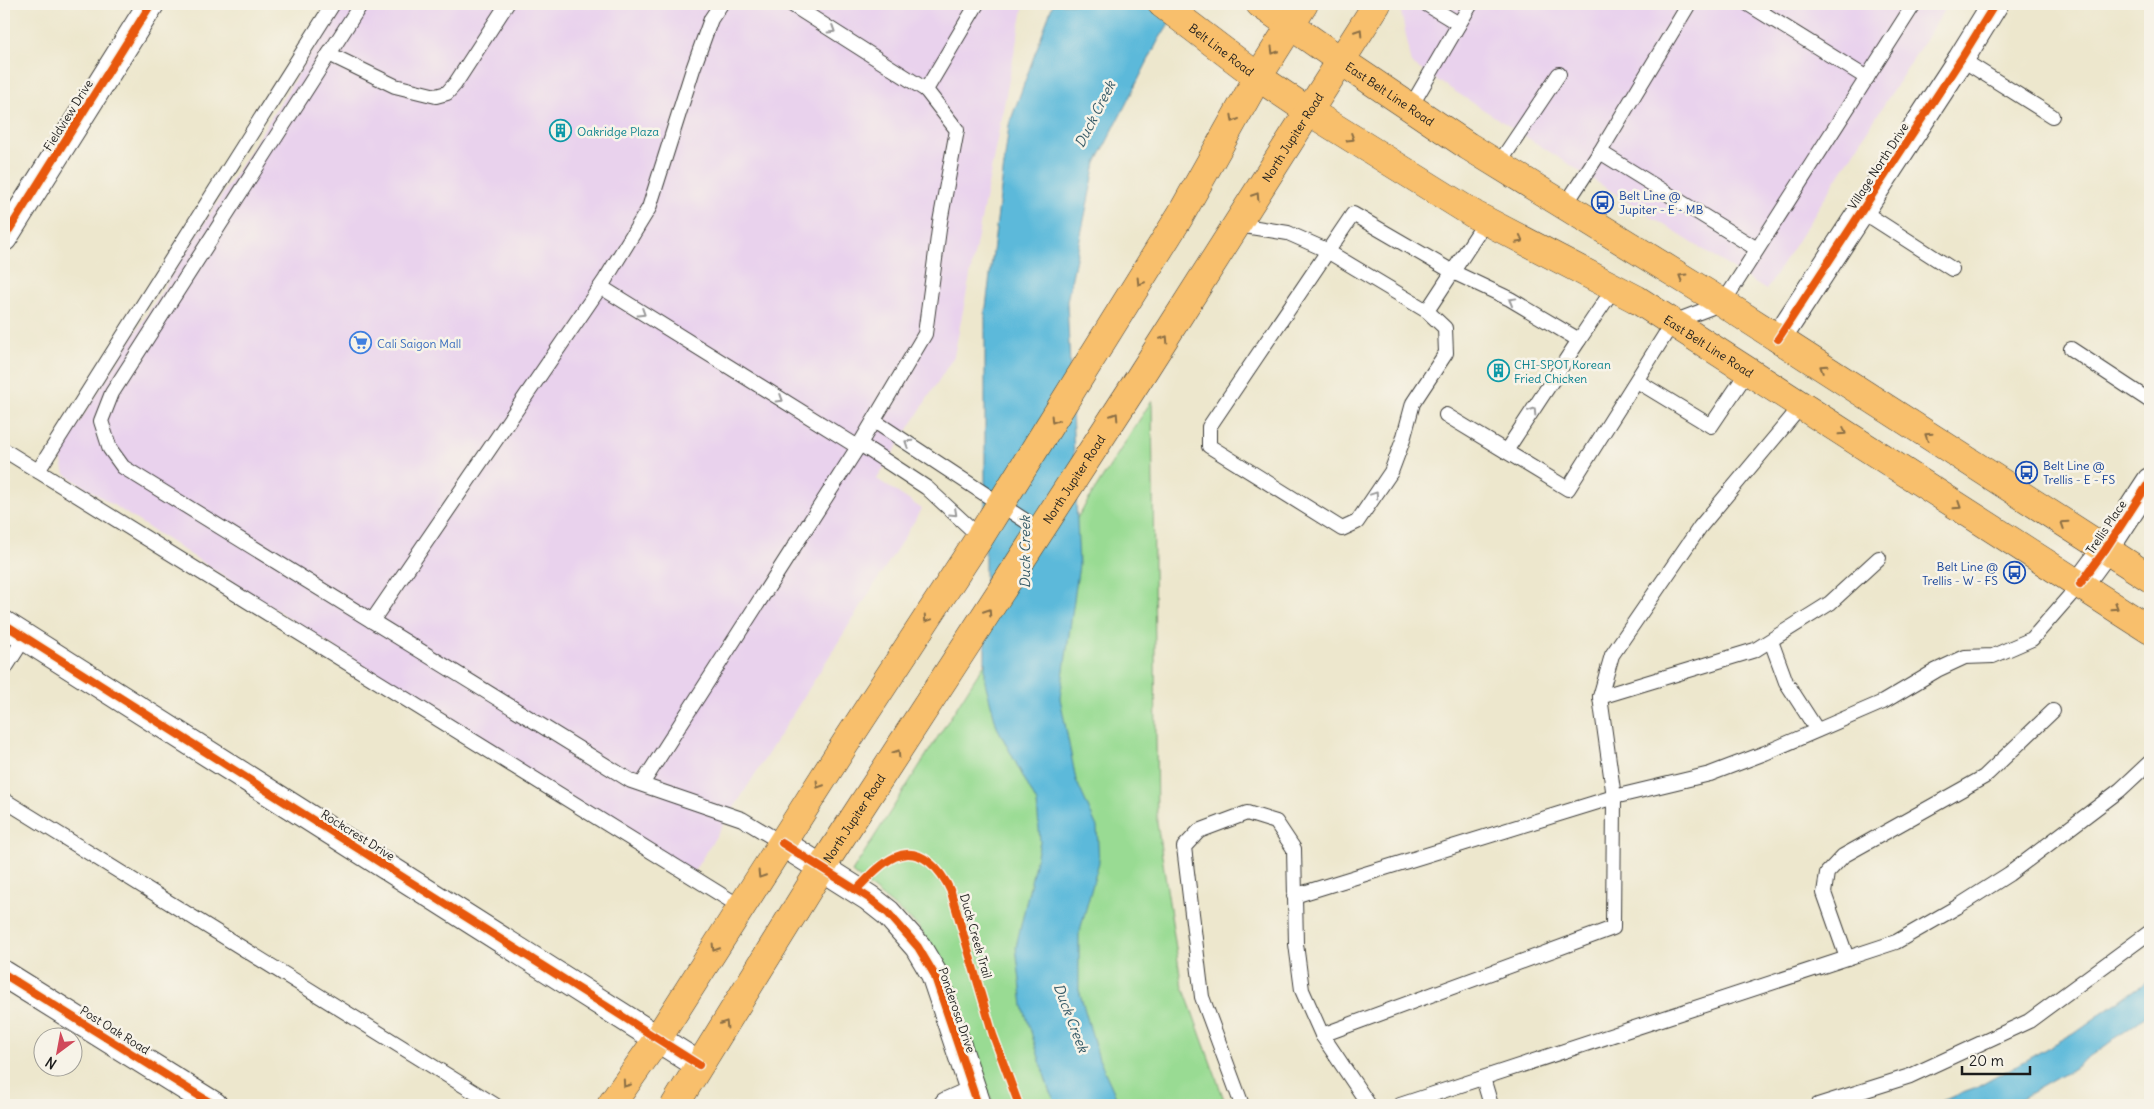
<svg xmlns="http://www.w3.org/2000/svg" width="2154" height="1109" viewBox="0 0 2154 1109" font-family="Delius,sans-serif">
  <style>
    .built { fill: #e9d2ed }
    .green { fill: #99db93; stroke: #5a7c58 }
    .water { fill: #5cb9da; stroke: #3c6a7b }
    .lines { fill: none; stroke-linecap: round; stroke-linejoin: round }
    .service-casing { stroke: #3b3a37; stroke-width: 16 }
    .minor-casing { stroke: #3b3a37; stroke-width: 28 }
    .primary-casing { stroke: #3b3a37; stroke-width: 29 }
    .service { stroke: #fff; stroke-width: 14 }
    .minor { stroke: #fff; stroke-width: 26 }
    .primary { stroke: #f8bf6c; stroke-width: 28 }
    .cycleway-casing { stroke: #f7f3e8; stroke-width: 11 }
    .cycleway { stroke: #e8590c; stroke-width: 8 }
    .oneway { stroke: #999 }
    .oneway2 { stroke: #8a6e44 }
    .labels { text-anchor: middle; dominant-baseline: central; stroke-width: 5; stroke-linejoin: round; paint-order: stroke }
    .street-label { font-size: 12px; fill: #1c1c1c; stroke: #f7f3e8 }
    .culture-label { font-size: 12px; fill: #0d838f; stroke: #f7f3e8; text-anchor: start }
    .transit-label { font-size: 12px; fill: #164399; stroke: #f7f3e8; text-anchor: start }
    .shop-label { font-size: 12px; fill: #366cbe; stroke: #f7f3e8; text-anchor: start }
    .water-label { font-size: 14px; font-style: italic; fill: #365b68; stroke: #f7f3e8 }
  </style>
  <rect width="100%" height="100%" fill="#f7f3e8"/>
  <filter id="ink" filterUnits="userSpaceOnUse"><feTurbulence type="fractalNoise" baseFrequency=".02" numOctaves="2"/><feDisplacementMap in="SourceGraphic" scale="10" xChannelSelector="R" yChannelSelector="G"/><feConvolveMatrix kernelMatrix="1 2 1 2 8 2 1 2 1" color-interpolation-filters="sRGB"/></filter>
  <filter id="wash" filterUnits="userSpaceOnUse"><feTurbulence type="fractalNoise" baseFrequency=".0096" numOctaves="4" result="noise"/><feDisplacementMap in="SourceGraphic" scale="20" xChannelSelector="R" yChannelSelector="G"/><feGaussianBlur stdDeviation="1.12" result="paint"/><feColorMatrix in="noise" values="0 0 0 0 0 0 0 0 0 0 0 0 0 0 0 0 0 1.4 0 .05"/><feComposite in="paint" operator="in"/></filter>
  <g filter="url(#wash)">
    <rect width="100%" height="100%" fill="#ede7cd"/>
    <g class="built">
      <polygon points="342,4 1024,4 954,356 877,479 922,509 691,876 65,474 60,453"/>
      <polygon points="1406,4 1948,4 1766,290 1412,64 1401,12"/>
    </g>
    <polygon class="green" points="1152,400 1157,823 1181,981 1226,1105 993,1105 944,967 919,927 852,872"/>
    <g class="water">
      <polygon points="1053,4 1181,4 1158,41 1096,163 1067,301 1079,565 1060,698 1076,780 1097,827 1099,862 1079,934 1079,990 1099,1059 1120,1105 1057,1105 1049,1090 1023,1006 1016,947 1040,842 1037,803 997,727 985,682 985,315 1009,125"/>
      <polygon points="2150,979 2150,1013 2079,1065 2010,1105 1929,1105 1974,1089 2074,1033"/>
    </g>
  </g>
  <g filter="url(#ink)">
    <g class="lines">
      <defs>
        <g id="service">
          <polyline points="361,4 112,393 101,421 110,449 123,467 631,781 742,819 782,843"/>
          <polyline points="791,4 926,90"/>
          <polyline points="1748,4 1867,78"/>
          <polyline points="1459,24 1471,4"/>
          <polyline points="329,54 395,86 436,96 447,93 455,84 507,4"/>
          <polyline points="1961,59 2052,116"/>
          <polyline points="1410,108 1459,24 1426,4"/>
          <polyline points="1600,152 1757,249"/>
          <polyline points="1498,165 1559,74"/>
          <polyline points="1564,207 1600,152 1689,4"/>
          <polyline points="1862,211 1952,269"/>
          <polyline points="1238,225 1288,233 1322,248 1427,311 1486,221"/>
          <polyline points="601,287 858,447"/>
          <polyline points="1427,311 1445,328 1446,353 1413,403 1403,440 1391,472 1357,522 1342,529 1209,446 1209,427 1353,214 1453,272 1510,299 1579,340 1506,451"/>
          <polyline points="1579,340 1614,288"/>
          <polyline points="2071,349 2150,401"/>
          <polyline points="1637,381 1711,426 1748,371"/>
          <polyline points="1446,415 1568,489 1673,322 1723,303 1914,4"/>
          <polyline points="874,421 1041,531"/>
          <polyline points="860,444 927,488 980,537"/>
          <polyline points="4,450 741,907"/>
          <polyline points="38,471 333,4"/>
          <polyline points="372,621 605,280 649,208 693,69 711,19 721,4"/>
          <polyline points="1771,641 1786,682 1817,730"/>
          <polyline points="4,670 25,637"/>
          <polyline points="1600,697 1755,650 1830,603 1879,558"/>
          <polyline points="642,784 858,447 925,334 940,222 957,130 926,90 977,4"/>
          <polyline points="4,800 495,1105"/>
          <polyline points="1294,896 1614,797 1710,774 1765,753 1883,702 1937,670 1965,657 1993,656 2032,639 2080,584"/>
          <polyline points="1847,958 1824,893 1827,873 1843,856 1984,777 2053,711"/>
          <polyline points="1322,1035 1613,928 1614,797 1600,697 1612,655 1700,527 1802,405"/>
          <polyline points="1483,1078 1491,1105"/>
          <polyline points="1242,1105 1202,997 1184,847 1199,831 1247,813 1276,822 1294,849 1296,944 1302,990 1322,1035 1369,1105"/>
          <polyline points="1400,1105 1896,942 1957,907 2009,874 2120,790 2150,762"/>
          <polyline points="1818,1105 1910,1076 2029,1021 2150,932"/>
        </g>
        <g id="minor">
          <polyline points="4,238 151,4"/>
          <polyline points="1778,339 1961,59 1995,4"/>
          <polyline points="2080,584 2105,550 2150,481"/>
          <polyline points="4,624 699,1065"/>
          <polyline points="782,843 869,898 888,913 918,947 934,974 978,1105"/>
          <polyline points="4,974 214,1105"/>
          <polyline points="947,1105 974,1093"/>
        </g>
        <g id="primary">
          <path id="s1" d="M1162,4L1258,77L1310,112L1475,215L1636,299L2150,630"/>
          <path id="s2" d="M1260,4L1340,60L1468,146L1723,303L2150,578"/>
          <polyline points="611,1105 658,1038 845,744 980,537 1180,216 1258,77 1304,4"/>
          <path id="s3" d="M675,1105L822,867L1138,380L1377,4"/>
        </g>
      </defs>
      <use href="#service" class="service-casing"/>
      <use href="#minor" class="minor-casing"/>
      <use href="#primary" class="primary-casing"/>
      <use href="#service" class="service"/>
      <use href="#minor" class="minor"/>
      <use href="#primary" class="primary"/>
      <defs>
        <g id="cycleway">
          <polyline points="4,238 151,4"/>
          <polyline points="1778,339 1961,59 1995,4"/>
          <polyline points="2080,584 2105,550 2150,481"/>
          <polyline points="4,624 699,1065"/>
          <polyline points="782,843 869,898 888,913 918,947 934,974 978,1105"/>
          <path d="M856,890C868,878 880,864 895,857C921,845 942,871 951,892L993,1035L1019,1105"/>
          <polyline points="4,974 214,1105"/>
        </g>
      </defs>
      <use href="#cycleway" class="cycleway-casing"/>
      <use href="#cycleway" class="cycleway"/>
    </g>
    <defs><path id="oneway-chevron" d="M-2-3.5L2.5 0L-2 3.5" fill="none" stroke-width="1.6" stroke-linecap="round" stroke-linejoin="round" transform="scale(1.25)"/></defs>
    <g class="oneway">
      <use href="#oneway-chevron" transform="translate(832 30) rotate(32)"/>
      <use href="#oneway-chevron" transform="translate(1512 301) rotate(-151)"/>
      <use href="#oneway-chevron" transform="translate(642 313) rotate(32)"/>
      <use href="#oneway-chevron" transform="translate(780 399) rotate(32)"/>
      <use href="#oneway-chevron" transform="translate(1533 411) rotate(-57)"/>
      <use href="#oneway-chevron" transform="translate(908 443) rotate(-147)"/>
      <use href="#oneway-chevron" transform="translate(1375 495) rotate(-56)"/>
      <use href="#oneway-chevron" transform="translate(954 513) rotate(43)"/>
    </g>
    <g class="oneway2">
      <use href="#oneway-chevron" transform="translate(1359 32) rotate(-57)"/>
      <use href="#oneway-chevron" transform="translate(1274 51) rotate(121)"/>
      <use href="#oneway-chevron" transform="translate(1234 119) rotate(119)"/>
      <use href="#oneway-chevron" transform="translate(1351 138) rotate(32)"/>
      <use href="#oneway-chevron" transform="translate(1256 196) rotate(-57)"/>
      <use href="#oneway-chevron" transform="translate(1520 240) rotate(28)"/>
      <use href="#oneway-chevron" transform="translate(1682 277) rotate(-149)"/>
      <use href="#oneway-chevron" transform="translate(1140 282) rotate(122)"/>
      <use href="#oneway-chevron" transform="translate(1165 339) rotate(-57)"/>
      <use href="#oneway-chevron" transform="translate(1823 368) rotate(-147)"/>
      <use href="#oneway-chevron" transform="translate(1115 416) rotate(-57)"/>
      <use href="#oneway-chevron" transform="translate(1054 420) rotate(122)"/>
      <use href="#oneway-chevron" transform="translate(1843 432) rotate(33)"/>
      <use href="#oneway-chevron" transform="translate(1928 436) rotate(-147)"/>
      <use href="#oneway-chevron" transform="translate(1958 506) rotate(33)"/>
      <use href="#oneway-chevron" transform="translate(2064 524) rotate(-147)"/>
      <use href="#oneway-chevron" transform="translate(2115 607) rotate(33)"/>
      <use href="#oneway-chevron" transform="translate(988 612) rotate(-57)"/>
      <use href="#oneway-chevron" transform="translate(927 619) rotate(124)"/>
      <use href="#oneway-chevron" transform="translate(897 753) rotate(-57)"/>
      <use href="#oneway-chevron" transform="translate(819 785) rotate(122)"/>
      <use href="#oneway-chevron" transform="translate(761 875) rotate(122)"/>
      <use href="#oneway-chevron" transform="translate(715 948) rotate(122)"/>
      <use href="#oneway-chevron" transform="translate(725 1024) rotate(-58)"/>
      <use href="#oneway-chevron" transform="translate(626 1084) rotate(125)"/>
    </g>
  </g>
  <defs>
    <symbol id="building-ring" viewBox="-11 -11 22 22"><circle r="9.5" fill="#f7f3e8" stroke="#0f9aa8" stroke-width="1.5"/><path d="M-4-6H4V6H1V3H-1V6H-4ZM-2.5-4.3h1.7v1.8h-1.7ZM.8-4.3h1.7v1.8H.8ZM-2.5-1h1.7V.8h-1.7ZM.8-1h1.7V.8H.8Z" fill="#0f9aa8"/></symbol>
    <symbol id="bus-ring" viewBox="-11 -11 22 22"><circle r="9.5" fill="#f7f3e8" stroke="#1a4fb4" stroke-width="1.5"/><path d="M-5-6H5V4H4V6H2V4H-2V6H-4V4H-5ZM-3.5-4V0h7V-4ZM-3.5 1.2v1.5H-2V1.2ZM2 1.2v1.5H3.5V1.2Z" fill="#1a4fb4"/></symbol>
    <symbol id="supermarket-ring" viewBox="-11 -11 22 22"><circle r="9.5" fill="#f7f3e8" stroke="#3f7fe0" stroke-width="1.5"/><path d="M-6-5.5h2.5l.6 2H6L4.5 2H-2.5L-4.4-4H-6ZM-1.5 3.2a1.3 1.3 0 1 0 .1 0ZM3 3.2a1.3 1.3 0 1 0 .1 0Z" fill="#3f7fe0"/></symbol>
  </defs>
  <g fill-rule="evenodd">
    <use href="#building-ring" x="548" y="118" width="25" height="25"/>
    <use href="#bus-ring" x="1590" y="190" width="25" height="25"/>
    <use href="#supermarket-ring" x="348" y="330" width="25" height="25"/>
    <use href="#building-ring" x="1486" y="358" width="25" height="25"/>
    <use href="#bus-ring" x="2014" y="460" width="25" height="25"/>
    <use href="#bus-ring" x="2002" y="560" width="25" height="25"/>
  </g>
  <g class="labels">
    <g class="street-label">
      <text stroke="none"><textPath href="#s1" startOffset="75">Belt Line Road</textPath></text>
      <text stroke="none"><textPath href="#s2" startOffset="158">East Belt Line Road</textPath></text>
      <text transform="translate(68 115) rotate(-58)">Fieldview Drive</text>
      <text stroke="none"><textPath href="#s3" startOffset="1148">North Jupiter Road</textPath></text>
      <text transform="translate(1878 166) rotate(-57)">Village North Drive</text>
      <text stroke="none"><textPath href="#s1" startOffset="646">East Belt Line Road</textPath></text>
      <text stroke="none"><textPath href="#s3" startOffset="742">North Jupiter Road</textPath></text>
      <text transform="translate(2106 527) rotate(-56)">Trellis Place</text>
      <text stroke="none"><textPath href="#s3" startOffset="338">North Jupiter Road</textPath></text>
      <text transform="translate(358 835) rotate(32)">Rockcrest Drive</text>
      <text transform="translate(976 936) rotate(74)">Duck Creek Trail</text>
      <text transform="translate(957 1010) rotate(71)">Ponderosa Drive</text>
      <text transform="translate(115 1030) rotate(32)">Post Oak Road</text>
    </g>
    <g class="culture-label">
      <text x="577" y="131">Oakridge Plaza</text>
      <text x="1514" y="364">CHI-SPOT Korean<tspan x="1514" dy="14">Fried Chicken</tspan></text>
    </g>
    <g class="transit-label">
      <text x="1619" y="195">Belt Line @<tspan x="1619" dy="14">Jupiter - E - MB</tspan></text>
      <text x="2043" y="465">Belt Line @<tspan x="2043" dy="14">Trellis - E - FS</tspan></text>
      <text x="1998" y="566" text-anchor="end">Belt Line @<tspan x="1998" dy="14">Trellis - W - FS</tspan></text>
    </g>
    <g class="shop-label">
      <text x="377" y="343">Cali Saigon Mall</text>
    </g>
    <g class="water-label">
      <text transform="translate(1095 114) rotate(-63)">Duck Creek</text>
      <text transform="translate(1025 552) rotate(-90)">Duck Creek</text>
      <text transform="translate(1071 1018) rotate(69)">Duck Creek</text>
    </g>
  </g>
  <rect width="2154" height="1109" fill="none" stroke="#f7f3e8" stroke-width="20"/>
  <g transform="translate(58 1052) rotate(212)"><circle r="24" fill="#f7f3e8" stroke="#9f9d96"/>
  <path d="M0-4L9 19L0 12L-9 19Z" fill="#d1495b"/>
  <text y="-8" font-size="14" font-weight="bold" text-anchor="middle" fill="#1c1c1c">N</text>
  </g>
  <path d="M1962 1066v8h68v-8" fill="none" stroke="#1c1c1c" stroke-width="2.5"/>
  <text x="1969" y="1066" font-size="15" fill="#1c1c1c" stroke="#f7f3e8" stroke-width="4" paint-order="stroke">20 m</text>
</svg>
